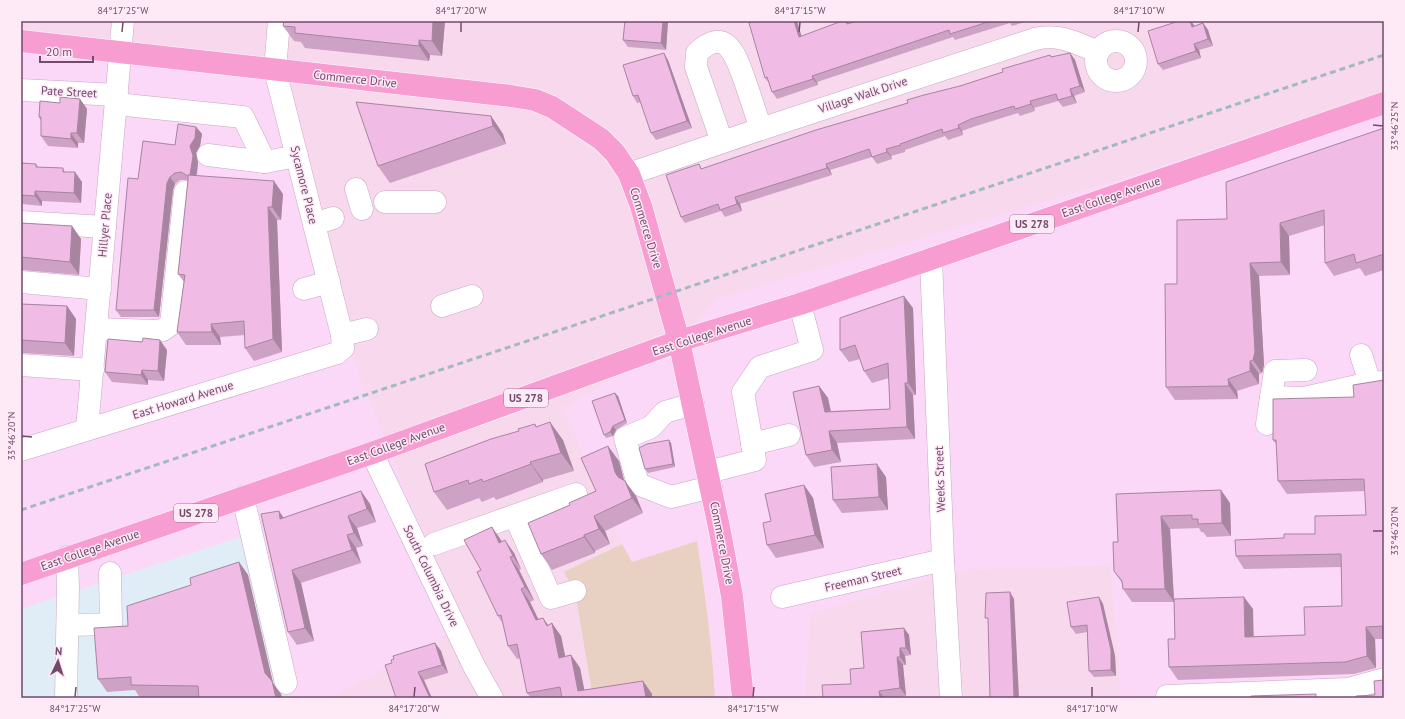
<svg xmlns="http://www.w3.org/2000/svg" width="1405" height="719" viewBox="0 0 1405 719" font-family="'PT Sans',sans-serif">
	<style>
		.residential { fill: #f8d8ec }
		.commercial { fill: #fbd7f8 }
		.education { fill: #e0edf7 }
		.green { fill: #e8d1c2 }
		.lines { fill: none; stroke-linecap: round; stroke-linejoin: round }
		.minor-casing { stroke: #c9a8c1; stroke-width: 23 }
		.major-casing { stroke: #fff; stroke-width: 23 }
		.minor { stroke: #fff; stroke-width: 22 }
		.major { stroke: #f89dd1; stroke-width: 22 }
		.rail { stroke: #a2b9c4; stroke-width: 3; stroke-dasharray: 6 4; stroke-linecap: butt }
		.wall { fill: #cea2c5 }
		.shaded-wall { fill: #a884a0 }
		.building { fill: #f0bce5; stroke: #a884a0 }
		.ticks { fill: none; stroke: #724a6c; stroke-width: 1.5 }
		.labels { text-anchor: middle; stroke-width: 3; stroke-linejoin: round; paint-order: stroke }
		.shield { fill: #fee9f6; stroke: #9c7a95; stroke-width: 1 }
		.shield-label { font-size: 11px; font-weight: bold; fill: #724a6c }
		.street-label { font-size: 12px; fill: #724a6c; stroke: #fee9f6 }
		.neatline { fill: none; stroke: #724a6c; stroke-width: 1.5 }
		.ticks-label { font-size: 10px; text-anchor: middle; fill: #724a6c }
	</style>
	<rect width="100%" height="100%" fill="#fbe3f1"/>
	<g class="residential">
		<polygon points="21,21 1384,21 1384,91 1160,167 679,341 563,408 622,544 706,600 712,656 715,698 652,698 652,694 620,698 21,698"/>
		<polygon points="1111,565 1121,698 804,698 810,613 967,569"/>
	</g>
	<g class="commercial">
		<polygon points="21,41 275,70 292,106 361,379 462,626 331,698 290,698 246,535 21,611"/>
		<polygon points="1384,91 1384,698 1121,698 1111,565 967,569 810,613 804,698 715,698 712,656 706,600 697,541 632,562 622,544 563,408 679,341 716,299 1160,167"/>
	</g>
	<polygon class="education" points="246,535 290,698 21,698 21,609"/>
	<path class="green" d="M697,541C705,593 712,645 715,698H652L651,694L593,698L575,591L564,572L622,544L632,562Z"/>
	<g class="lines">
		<g class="minor-casing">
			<g id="minor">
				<circle cx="1116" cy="61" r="20"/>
				<polyline points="21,90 117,95"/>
				<polyline points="116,104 243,117 265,162"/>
				<path d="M722,142L696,67L697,53C728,23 737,60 746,84C751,99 756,114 761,129"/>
				<polyline points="208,155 265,162 297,156"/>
				<path d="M629,174L761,129L1035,39C1059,33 1076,43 1098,52"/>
				<polyline points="356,189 362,209"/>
				<polyline points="385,202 435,202"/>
				<polyline points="21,222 105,227"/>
				<polyline points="314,224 333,218"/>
				<polyline points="931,259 943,560 951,698"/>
				<polyline points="21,282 100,289"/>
				<polyline points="304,289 329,282"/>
				<polyline points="442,306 472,296"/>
				<polyline points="96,329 156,331 163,330 171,324 185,192"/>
				<polyline points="342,335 367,329"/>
				<polyline points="1361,355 1370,383"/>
				<polyline points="21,365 93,370"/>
				<polyline points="1271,397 1304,398 1370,383 1384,382"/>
				<polyline points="693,404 665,412 651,427 625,438 638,484 671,497 711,487"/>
				<polyline points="1267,424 1275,371 1306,370"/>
				<polyline points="87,429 123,21"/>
				<polyline points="752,444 789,435"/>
				<polyline points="21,450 337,353 343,348 342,335 275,70 279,21"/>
				<polyline points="372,453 474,666 492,698"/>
				<polyline points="708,472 755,460 743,392 760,367 812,350 800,304"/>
				<polyline points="243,497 286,683"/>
				<polyline points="515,516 551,598 575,591"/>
				<polyline points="434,544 576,494"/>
				<polyline points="782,597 943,560"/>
				<polyline points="68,625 111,624 110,573"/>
				<polyline points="1167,696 1348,689 1384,679"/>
				<polyline points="66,698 68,587 67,557"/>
			</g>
		</g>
		<g class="major-casing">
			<g id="major">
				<polyline points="21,41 511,96 535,100 552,107 601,139 615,153 629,174 641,206 679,341 719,527 732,596 743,698"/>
				<polyline points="21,574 372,453 679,341 800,304 1384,103"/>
			</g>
		</g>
		<use href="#minor" class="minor"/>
		<use href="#major" class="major"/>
		<polyline class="rail" points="21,510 1384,55"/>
	</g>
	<g class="wall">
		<polygon points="284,21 445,21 442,56 430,55 429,61 305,48 301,42 294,41 283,26"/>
		<polygon points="625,21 668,21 666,50 628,47 623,40"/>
		<polygon points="847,21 849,24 857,21 1028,21 1012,26 1010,23 955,40 953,37 817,82 818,85 777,99 772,92 769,83 765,78 802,36"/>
		<polygon points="1203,23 1208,30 1213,46 1199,50 1201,58 1163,70 1158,64 1194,25 1194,26"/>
		<polygon points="1070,53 1075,60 1085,92 1074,96 1077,103 1063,107 1058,101 1034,108 1035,111 1020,116 1018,113 976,126 962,131 963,135 948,140 945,136 905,150 905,152 891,156 892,159 877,164 872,157 830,170 832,175 740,204 742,211 725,217 721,211 685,223 681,217 699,164 702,169 1003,72 1050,55 1052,57"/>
		<polygon points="668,60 692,128 656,140 651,133 641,102 637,103 633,96"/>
		<polygon points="80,99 87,109 84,143 78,143 78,148 48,146 41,136 41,121 39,117 60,103"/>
		<polygon points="491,116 503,134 506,144 390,183 378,166"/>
		<polygon points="196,127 202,134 200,146 196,153 198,163 197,175 283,194 281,220 277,220 282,352 254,361 245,348 245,335 220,337 221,345 186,345 177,332 184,282 178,274 188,181 187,180 180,180 175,184 173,190 159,317 121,317 116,310 138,179"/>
		<polygon points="1384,128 1384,270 1365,276 1360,268 1334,276 1325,263 1325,225 1289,236 1290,275 1259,276 1264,365 1262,373 1259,374 1259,384 1237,391 1238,399 1175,400 1166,387 1227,219"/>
		<polygon points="21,163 36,164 38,167 63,168 65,172 82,182 81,203 42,201 42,206 22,204 21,203"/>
		<polygon points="21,223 72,226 81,239 79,275 22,270 21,270"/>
		<polygon points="21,304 67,306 76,319 74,356 21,353"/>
		<polygon points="913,308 916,395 913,395 915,439 837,443 841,462 814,467 806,455 819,386 828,398 831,411 890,409 889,378 872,383 864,371 860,359 849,362 840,350"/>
		<polygon points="167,350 164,381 148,380 148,385 112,382 105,372"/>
		<polygon points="1384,380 1384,639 1375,639 1376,668 1354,674 1178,680 1169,667 1175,639 1174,602 1132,602 1123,589 1122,583 1114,571 1118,542 1116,494 1230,503 1231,536 1207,537 1203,532 1201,532 1199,528 1170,529 1174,599 1253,609 1253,637 1305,635 1342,606 1341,567 1244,569 1236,556 1284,538 1315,534 1366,515 1365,491 1287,494 1278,481 1277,445 1273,440"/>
		<polygon points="618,396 627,423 616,430 613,436 606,438 604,435"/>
		<polygon points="537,427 563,440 574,471 543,480 543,482 496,500 494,497 482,502 479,498 447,510 434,492"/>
		<polygon points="669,440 671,443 675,467 648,473 645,469"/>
		<polygon points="619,461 624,480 636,496 643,513 605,531 610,544 595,551 595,553 552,570 541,554 570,505 596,491"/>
		<polygon points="886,477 888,510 842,513 833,500"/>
		<polygon points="804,485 813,498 824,548 776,558 767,545 771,521"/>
		<polygon points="361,491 370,504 376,522 357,528 363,546 356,548 361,563 301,583 314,641 297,645 288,632 279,511 283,518"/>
		<polygon points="501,540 502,542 514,553 521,569 519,570 534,600 530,602 538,619 543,618 548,625 561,636 565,656 571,655 580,668 584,690 643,681 652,694 652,698 531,698 527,693 520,658 517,659 508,646 503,624 498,616 481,570"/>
		<polygon points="239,562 248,575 273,683 281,694 282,698 140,698 135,690 107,692 98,679 128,626 191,585"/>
		<polygon points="1099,597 1103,604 1115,656 1116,676 1094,677 1089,671 1087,632 1076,634 1071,627"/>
		<polygon points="904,628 909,635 911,655 905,656 906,665 903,665 906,696 889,698 823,698 851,684"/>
		<polygon points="435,643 441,651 448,673 424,680 392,663"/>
	</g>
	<g class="shaded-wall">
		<polygon points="433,21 445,21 442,56 432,41"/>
		<polygon points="663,21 668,21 666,50 661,43"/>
		<polygon points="794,21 797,21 804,44 799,37"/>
		<polygon points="1190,21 1191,21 1194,25 1196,34 1192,27"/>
		<polygon points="1203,23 1208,30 1213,46 1208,39"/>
		<polygon points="419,40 430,55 429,61 419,46"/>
		<polygon points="1194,44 1199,50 1201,58 1196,51"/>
		<polygon points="664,53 668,60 692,128 687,121"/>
		<polygon points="1070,53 1075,60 1085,92 1080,86"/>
		<polygon points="812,76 817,82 818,85 813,79"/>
		<polygon points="1070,89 1074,96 1077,103 1072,96"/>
		<polygon points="80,99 87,109 84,143 77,133"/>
		<polygon points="1030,101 1034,108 1035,111 1031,104"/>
		<polygon points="491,116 503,134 506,144 493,126"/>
		<polygon points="958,125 962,131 963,135 959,128"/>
		<polygon points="196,127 202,134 200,146 196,153 198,163 195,185 190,178 190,146"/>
		<polygon points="71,133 78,143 78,148 71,139"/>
		<polygon points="886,149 891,156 892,159 887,152"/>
		<polygon points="826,164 830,170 832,175 827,168"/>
		<polygon points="75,172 82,182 81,203 74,193"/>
		<polygon points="170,177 175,184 173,190 159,317 154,310 167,183"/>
		<polygon points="274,181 283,194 281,220 272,207"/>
		<polygon points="35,191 42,201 42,206 35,196"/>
		<polygon points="735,197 740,204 742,211 737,204"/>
		<polygon points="268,207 277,220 282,352 273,339"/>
		<polygon points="1280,223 1289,236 1290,275 1281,262"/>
		<polygon points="72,226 81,239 79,275 70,262"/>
		<polygon points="1250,263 1259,276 1264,365 1262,373 1253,360"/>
		<polygon points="904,296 913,308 916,395 908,383"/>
		<polygon points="67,306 76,319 74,356 65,343"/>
		<polygon points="211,324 220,337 221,345 212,332"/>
		<polygon points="160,340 167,350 164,381 158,371"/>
		<polygon points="1250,361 1259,374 1259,384 1250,371"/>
		<polygon points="142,370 148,380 148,385 141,375"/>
		<polygon points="1228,379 1237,391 1238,399 1229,386"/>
		<polygon points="905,383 913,395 915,439 907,427"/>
		<polygon points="819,386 828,398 833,424 825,412"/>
		<polygon points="615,393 618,396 627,423 625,420"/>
		<polygon points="550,422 563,440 574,471 561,453"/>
		<polygon points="613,426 616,430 613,436 610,432"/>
		<polygon points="829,431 837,443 841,462 832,450"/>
		<polygon points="669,440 671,443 675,467 673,464"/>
		<polygon points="608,446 619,461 626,488 615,472"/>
		<polygon points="530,462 543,480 543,482 531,464"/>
		<polygon points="877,464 886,477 888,510 879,497"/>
		<polygon points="625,481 636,496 643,513 632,498"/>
		<polygon points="804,485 813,498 824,548 815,535"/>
		<polygon points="1221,490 1230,503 1231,536 1222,523"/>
		<polygon points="361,491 370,504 376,522 367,509"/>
		<polygon points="279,511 288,524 280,519"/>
		<polygon points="348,516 357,528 363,546 354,533"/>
		<polygon points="594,516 605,531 610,544 599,529"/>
		<polygon points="1161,516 1170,529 1174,602 1165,589"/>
		<polygon points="492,527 501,540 508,555 499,543"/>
		<polygon points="347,535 356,548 361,563 352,550"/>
		<polygon points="584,535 595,551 595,553 584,537"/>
		<polygon points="505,540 514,553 521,569 513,556"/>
		<polygon points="510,557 519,570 534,600 525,587"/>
		<polygon points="239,562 248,575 273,683 281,694 282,698 276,698 265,673"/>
		<polygon points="292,570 301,583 314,641 305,628"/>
		<polygon points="521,589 530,602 545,633 536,620"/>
		<polygon points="1010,592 1014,599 1019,698 1014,698"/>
		<polygon points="1099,597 1103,604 1115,656 1116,676 1111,670"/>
		<polygon points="1244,597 1253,609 1254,650 1245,637"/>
		<polygon points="543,618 552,631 552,623 561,636 568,670 559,658 547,626"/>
		<polygon points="1366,627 1375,639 1376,668 1367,656"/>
		<polygon points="904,628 909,635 911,655 906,648"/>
		<polygon points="435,643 441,651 448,673 442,665"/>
		<polygon points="900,648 905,656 906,665 900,657"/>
		<polygon points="571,655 580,668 586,698 578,691"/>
		<polygon points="897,657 903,665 906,696 900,688"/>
		<polygon points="418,672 424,680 432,698 430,698"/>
		<polygon points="643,681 652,694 652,698 646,698"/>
		<polygon points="879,691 884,698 880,698"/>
	</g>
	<g class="building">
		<polygon points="284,21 433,21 432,41 419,40 419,46 295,33 295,27 283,26"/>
		<polygon points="625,21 663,21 661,43 623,40"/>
		<polygon points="754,21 794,21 799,37 842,21 846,21 847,24 857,21 991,21 950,34 949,30 812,76 813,79 772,92 767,77 765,78 749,23"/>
		<polygon points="1179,21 1190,21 1192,27 1203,23 1208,39 1194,44 1196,51 1158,64 1148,31"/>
		<polygon points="664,53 687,121 651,133 638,95 633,96 623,65"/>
		<polygon points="1070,53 1080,86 1070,89 1072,96 1058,100 1056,94 1030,101 1031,104 1015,109 1014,106 971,119 958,125 959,128 943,133 942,129 900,144 901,145 886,149 887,152 872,157 869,149 826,164 827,168 735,197 737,204 720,210 718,204 681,217 666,175 699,164 701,169 816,130 908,103 907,100 924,95 960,86 1003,72 1002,69 1050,55 1051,57"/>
		<polygon points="60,97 80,99 77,133 71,133 71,139 41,136 41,117 39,117 40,101 60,103"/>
		<polygon points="356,102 491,116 493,126 378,166"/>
		<polygon points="178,124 196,127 195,138 190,146 193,156 190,175 188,175 188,176 181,172 175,173 170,177 167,183 154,310 116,310 128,178 138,179 143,141 175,145"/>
		<polygon points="1384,128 1384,254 1356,263 1354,254 1325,263 1324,210 1280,223 1281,262 1250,263 1255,352 1253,360 1250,361 1250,371 1228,379 1229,386 1166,387 1165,284 1177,284 1177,220 1227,219 1226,182"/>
		<polygon points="21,163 36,164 36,167 63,168 63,172 75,172 74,193 35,191 35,196 21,195"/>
		<polygon points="188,175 274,181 272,207 268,207 273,339 245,348 244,321 211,324 212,332 177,332 185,275 178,274 188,180"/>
		<polygon points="21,223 72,226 70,262 21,257"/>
		<polygon points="904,296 908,383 905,383 907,427 829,431 832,450 806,455 793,392 819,386 825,412 890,409 888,363 864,371 855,345 840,350 840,318"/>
		<polygon points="21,304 67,306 65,343 21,340"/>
		<polygon points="143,338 160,340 158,371 142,370 141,375 105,372 108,339 142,342"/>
		<polygon points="1384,380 1384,626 1366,627 1367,656 1345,662 1169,667 1168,639 1175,639 1174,599 1244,597 1245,637 1305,635 1304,607 1342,606 1341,554 1236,556 1235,540 1284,538 1284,534 1315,534 1315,516 1366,515 1364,479 1278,481 1276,440 1273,440 1273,399 1354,397 1353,385"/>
		<polygon points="615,393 625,420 613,426 610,432 604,435 592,401"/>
		<polygon points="550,422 561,453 530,462 531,464 483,482 482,479 469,484 468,480 434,492 425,464 491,439 519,431 518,429 535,424 536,427"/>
		<polygon points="669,440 673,464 645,469 639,448 647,444"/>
		<polygon points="608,446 615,472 618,477 625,481 632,498 594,516 599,529 584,535 584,537 541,554 528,523 570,505 569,503 596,491 581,458"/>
		<polygon points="877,464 879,497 833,500 831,467"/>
		<polygon points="804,485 815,535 767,545 763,523 771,521 765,494"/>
		<polygon points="1221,490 1222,523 1198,524 1198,519 1192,519 1192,515 1161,516 1165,589 1123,589 1122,581 1114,571 1113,542 1118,542 1116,494"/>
		<polygon points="361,491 367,509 348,516 354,533 347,535 352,550 292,570 305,628 288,632 261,514 279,511 280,519"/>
		<polygon points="492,527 499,543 505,540 513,556 510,557 525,587 521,589 536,620 543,618 547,626 552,623 559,658 571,655 578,691 643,681 646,698 562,698 560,687 527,693 517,644 508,646 501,615 498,616 477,572 481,570 464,540"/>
		<polygon points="239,562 265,673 272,681 276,698 199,698 198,686 131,685 131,677 98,679 94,628 128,626 127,606 191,585 190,578"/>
		<polygon points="1010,592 1014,698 990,698 988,618 985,618 986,593"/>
		<polygon points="1099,597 1111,650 1111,670 1089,671 1087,625 1071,627 1067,602"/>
		<polygon points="904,628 906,648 900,648 900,657 897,657 900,688 879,691 880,698 823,698 822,685 851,684 850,669 864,668 861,632"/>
		<polygon points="435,643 442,665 418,672 430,698 396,698 385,665 392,663 391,660 394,659 393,656"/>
		<polygon points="1384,680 1384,698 1356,698 1356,696 1375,695 1374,681"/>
		<polygon points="1316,694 1316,698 1251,698 1251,696"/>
	</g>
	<path class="ticks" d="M122,32L123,22M461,32V22M799,32L800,22M1138,32L1139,22M1373,125L1383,126M22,436L32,437M1373,531H1383M75,697L76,687M414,697L415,687M753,697L754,687M1092,697V687"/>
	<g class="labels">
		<g class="shield">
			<rect x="1010" y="215" width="44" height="18" rx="3"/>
			<rect x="504" y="389" width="44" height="18" rx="3"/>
			<rect x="174" y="504" width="44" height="18" rx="3"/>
		</g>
		<g class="shield-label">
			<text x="1032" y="228">US 278</text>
			<text x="526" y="402">US 278</text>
			<text x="196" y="517">US 278</text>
		</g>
		<g class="street-label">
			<text transform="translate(355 79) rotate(6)" y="4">Commerce Drive</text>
			<text transform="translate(69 92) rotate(3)" y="4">Pate Street</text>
			<text transform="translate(863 95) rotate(-18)" y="4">Village Walk Drive</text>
			<text transform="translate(304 185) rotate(76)" y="4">Sycamore Place</text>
			<text transform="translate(1111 197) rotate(-19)" y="4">East College Avenue</text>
			<text transform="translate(105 225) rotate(-85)" y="4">Hillyer Place</text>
			<text transform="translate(646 228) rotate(73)" y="4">Commerce Drive</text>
			<text transform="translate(702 336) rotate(-18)" y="4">East College Avenue</text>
			<text transform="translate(183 400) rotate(-17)" y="4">East Howard Avenue</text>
			<text transform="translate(396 444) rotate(-20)" y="4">East College Avenue</text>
			<text transform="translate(940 479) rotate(-92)" y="4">Weeks Street</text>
			<text transform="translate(722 543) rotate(79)" y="4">Commerce Drive</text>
			<text transform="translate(90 550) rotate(-19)" y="4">East College Avenue</text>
			<text transform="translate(431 576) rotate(64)" y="4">South Columbia Drive</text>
			<text transform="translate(863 579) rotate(-13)" y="4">Freeman Street</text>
		</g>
	</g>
	<rect width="1405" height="719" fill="none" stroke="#fee9f6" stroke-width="44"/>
	<g transform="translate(58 661) rotate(4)" stroke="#fee9f6" stroke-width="3" paint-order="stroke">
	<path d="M0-3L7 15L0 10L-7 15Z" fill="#724a6c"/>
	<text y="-6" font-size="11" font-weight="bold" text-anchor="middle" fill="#724a6c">N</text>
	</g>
	<path d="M40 56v6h53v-6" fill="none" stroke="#724a6c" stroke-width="2"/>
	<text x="46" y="56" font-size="12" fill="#724a6c" stroke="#fee9f6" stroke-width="3" paint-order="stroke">20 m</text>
	<rect x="22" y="22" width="1361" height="675" class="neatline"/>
	<g class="ticks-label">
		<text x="123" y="14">84°17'25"W</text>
		<text x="461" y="14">84°17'20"W</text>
		<text x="800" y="14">84°17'15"W</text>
		<text x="1139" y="14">84°17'10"W</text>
		<text transform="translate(1394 126) rotate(-90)" y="4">33°46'25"N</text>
		<text transform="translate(11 436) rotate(-90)" y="4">33°46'20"N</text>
		<text transform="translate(1394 531) rotate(-90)" y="4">33°46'20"N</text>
		<text x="75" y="712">84°17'25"W</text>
		<text x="414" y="712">84°17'20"W</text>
		<text x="753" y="712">84°17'15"W</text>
		<text x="1092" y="712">84°17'10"W</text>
	</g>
</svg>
